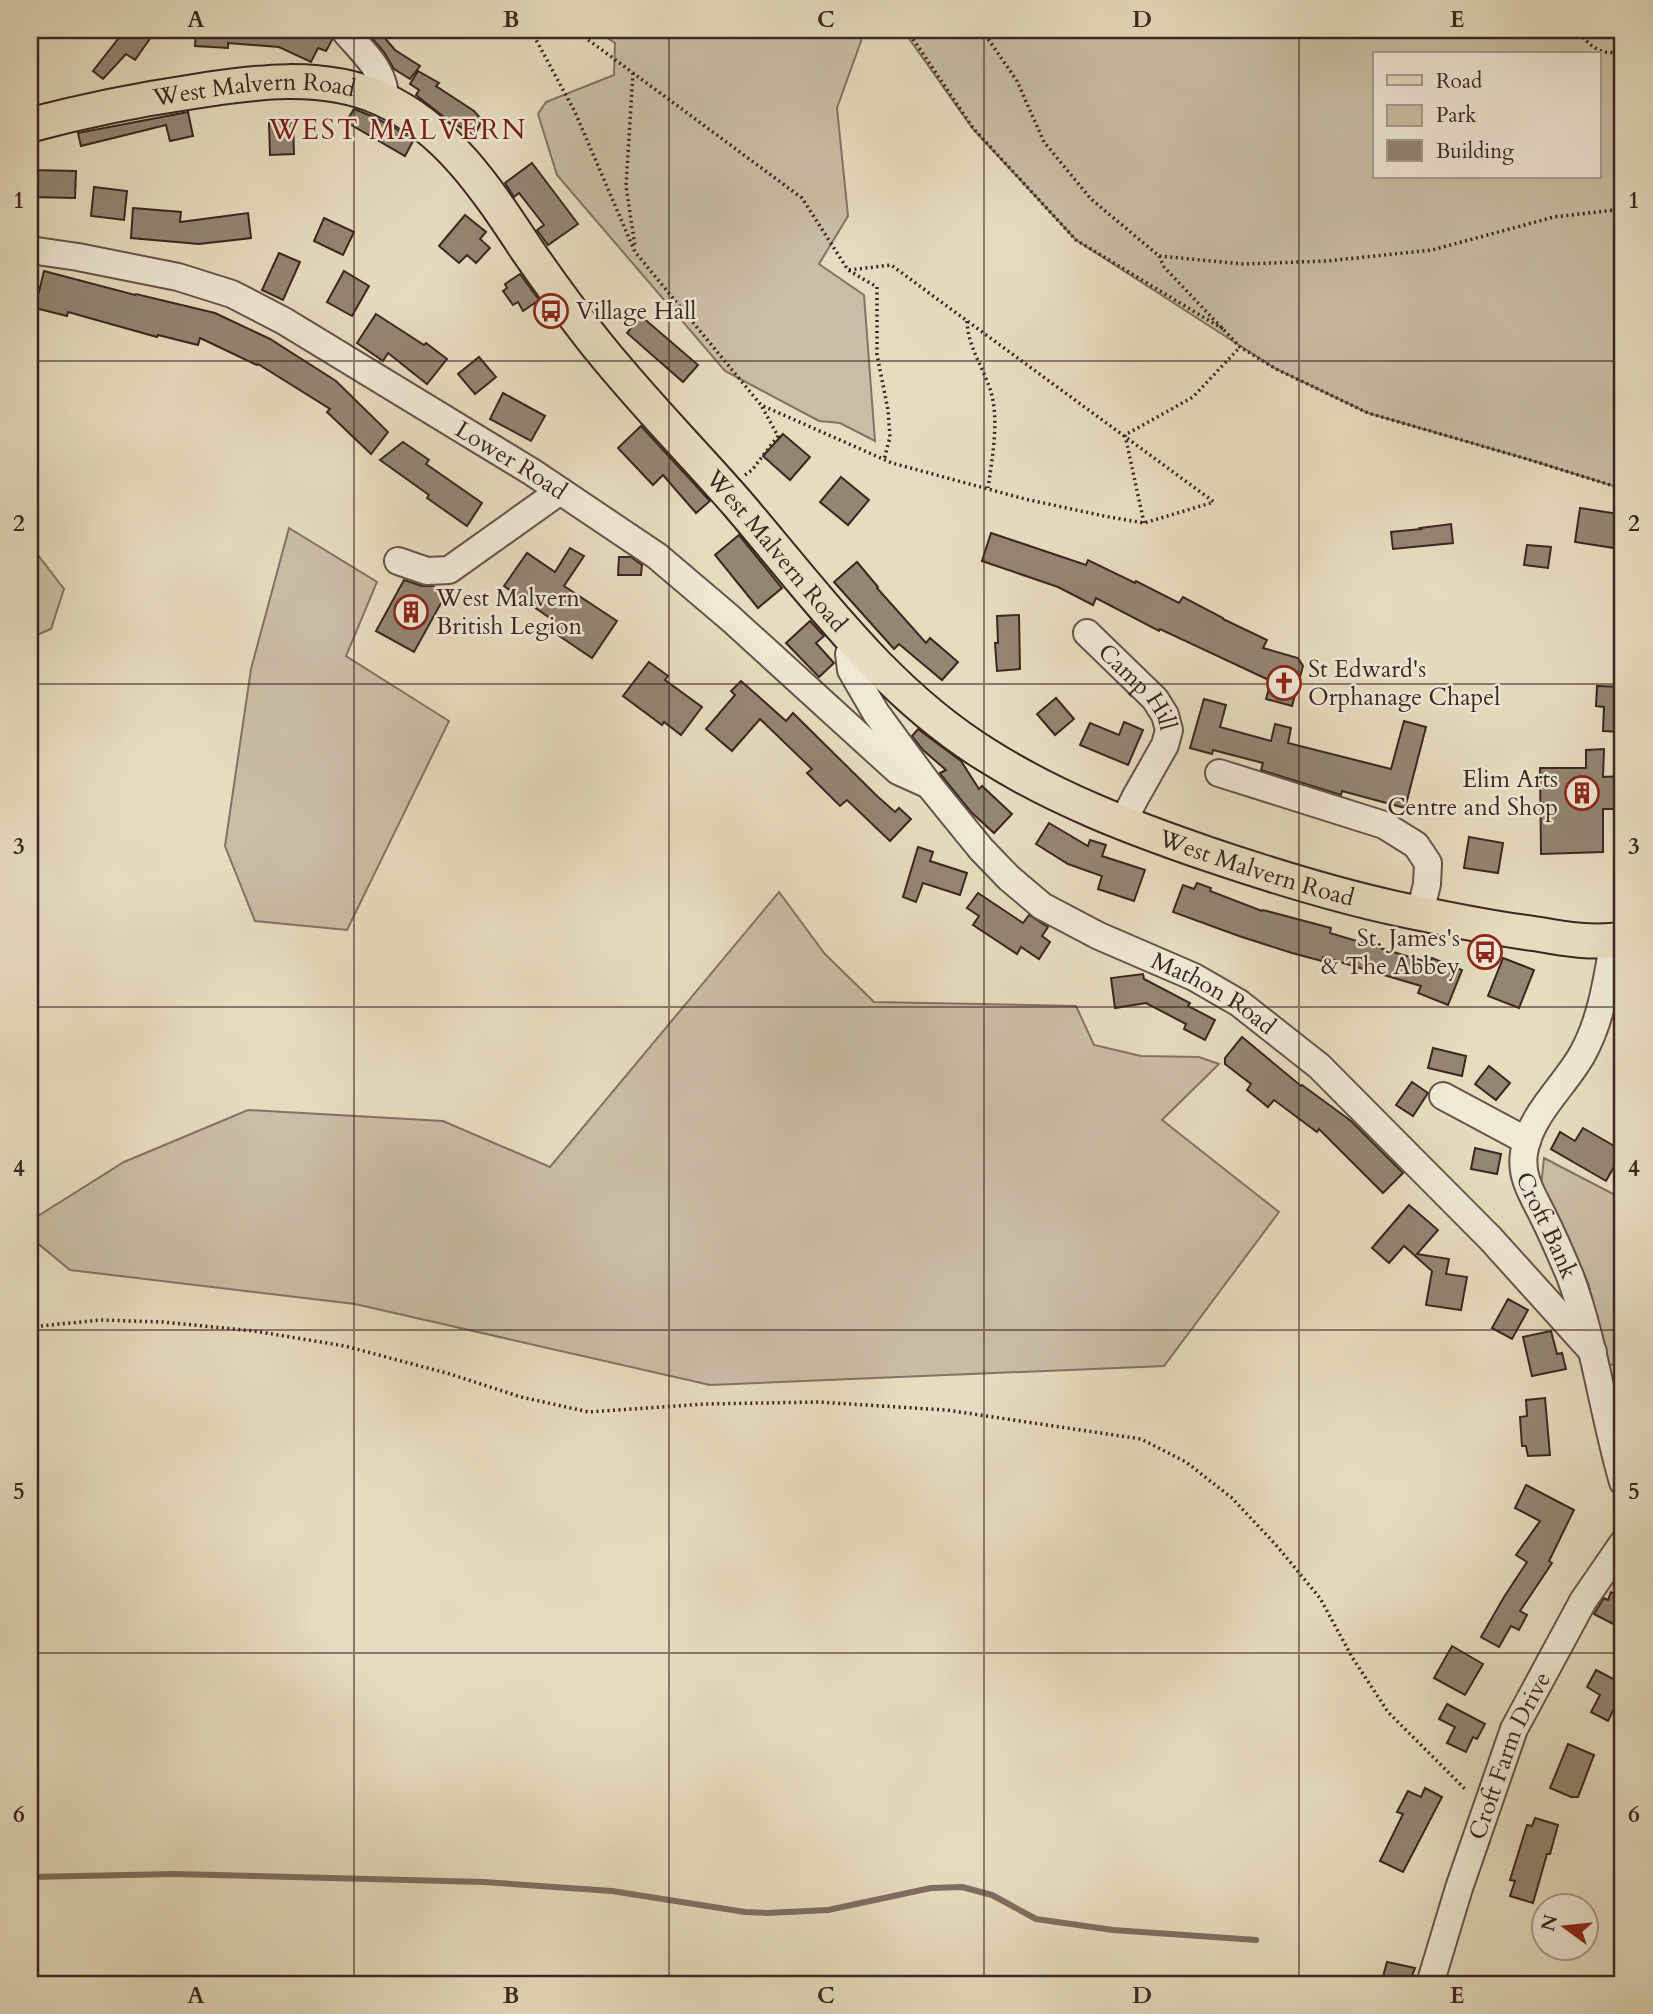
<svg xmlns="http://www.w3.org/2000/svg" width="1653" height="2014" viewBox="0 0 1653 2014" font-family="Cardo,serif">
	<style>
		.green { fill: #c9bea5; stroke: #827362; stroke-width: 2; fill-rule: evenodd }
		.lines { fill: none; stroke-linecap: round; stroke-linejoin: round }
		.stream { stroke: #7e6f5f; stroke-width: 6 }
		.building { fill: #938673; stroke: #3a281f; stroke-width: 2 }
		.minor-casing { stroke: #655547; stroke-width: 30 }
		.major-casing { stroke: #3a281f; stroke-width: 37 }
		.path { stroke: #3a281f; stroke-width: 3.5; stroke-dasharray: 2 3.5; stroke-linecap: butt }
		.minor { stroke: #efe9d6; stroke-width: 26 }
		.major { stroke: #e6ddc0; stroke-width: 33 }
		.grid { fill: none; stroke: #3a281f; stroke-width: 2; stroke-opacity: 0.55 }
		.labels { text-anchor: middle; stroke-width: 5; stroke-linejoin: round; paint-order: stroke }
		.street-label { font-size: 24px; fill: #3a281f; stroke: #efe9d6 }
		.poi-label { font-size: 24px; fill: #3a281f; stroke: #efe9d6; text-anchor: start }
		.quarter-label { font-size: 28px; letter-spacing: 2px; fill: #7a1f14; stroke: #efe9d6 }
		.neatline { fill: none; stroke: #3a281f; stroke-width: 2.5 }
		.grid-label { font-size: 23px; text-anchor: middle; font-weight: bold; fill: #3a281f }
	</style>
	<rect width="100%" height="100%" fill="#e6ddc0"/>
	<filter id="stains"><feTurbulence type="fractalNoise" baseFrequency=".00286" numOctaves="4"/><feColorMatrix values="0 0 0 0 .2 0 0 0 0 .09 0 0 0 0 .02 0 0 0 .5 -.17"/></filter>
	<radialGradient id="worn" r=".72"><stop offset=".6" stop-color="#630" stop-opacity="0"/><stop offset="1" stop-color="#630" stop-opacity=".3"/></radialGradient>
	<g class="green">
		<polygon points="595,30 865,30 837,108 848,216 819,264 864,295 875,441 840,423 819,421 725,371 557,175 538,114 546,102 614,75 615,43"/>
		<path d="M903,30H1623V489L1527,459L1368,413L1276,369L1076,240L973,129ZM1599,54V177H1375V54Z"/>
		<polygon points="289,528 377,582 346,656 449,721 347,930 255,921 225,846 251,669"/>
		<polygon points="30,548 34,550 64,589 51,629 30,638"/>
		<polygon points="779,892 825,954 874,1002 1076,1006 1094,1045 1141,1056 1199,1057 1219,1064 1162,1120 1279,1212 1164,1366 710,1385 355,1304 70,1270 30,1237 30,1221 124,1162 248,1110 443,1121 550,1167"/>
		<polygon points="1544,1158 1623,1199 1623,1367 1603,1363 1589,1285 1561,1223 1541,1186"/>
	</g>
	<g class="lines">
		<polyline class="stream" points="30,1877 175,1874 484,1882 612,1891 745,1912 767,1913 828,1910 931,1888 962,1887 992,1895 1036,1919 1113,1930 1256,1940"/>
	</g>
	<g class="building">
		<polygon points="125,30 156,30 135,60 126,54 103,79 93,71"/>
		<polygon points="196,30 329,30 332,40 326,51 318,48 311,62 279,47 228,43 228,48 195,46"/>
		<polygon points="365,30 378,30 395,50 420,66 410,79 394,69 384,52"/>
		<polygon points="418,71 439,83 436,86 474,111 482,120 475,135 449,121 416,95 419,90 410,84"/>
		<polygon points="354,109 374,117 395,128 413,141 405,156 346,122"/>
		<polygon points="188,112 193,136 170,141 166,125 81,146 78,133"/>
		<polygon points="293,121 294,154 270,155 269,122"/>
		<polygon points="532,163 578,224 548,245 537,230 544,225 519,193 514,197 505,183"/>
		<polygon points="30,170 76,171 75,198 30,197"/>
		<polygon points="94,187 127,191 124,220 91,216"/>
		<polygon points="133,208 181,212 180,222 248,213 251,238 199,244 131,238"/>
		<polygon points="465,215 486,232 480,239 490,248 476,263 467,255 459,263 439,246"/>
		<polygon points="324,218 354,232 343,255 314,241"/>
		<polygon points="279,253 300,262 283,300 262,290"/>
		<polygon points="44,271 135,295 136,294 215,313 270,339 336,381 388,432 371,454 327,412 330,409 258,364 257,365 200,338 198,345 158,335 157,337 68,312 67,316 35,308"/>
		<polygon points="344,271 369,286 352,316 327,302"/>
		<polygon points="520,274 539,300 523,311 518,302 513,305 503,291 507,288 505,284"/>
		<polygon points="376,314 424,345 426,343 447,359 427,384 388,353 383,361 357,343"/>
		<polygon points="641,316 698,365 683,382 627,333"/>
		<polygon points="479,357 496,377 475,394 458,374"/>
		<polygon points="503,393 545,416 531,441 490,419"/>
		<polygon points="641,426 710,501 696,513 663,475 653,485 618,448"/>
		<polygon points="783,434 810,457 790,480 763,456"/>
		<polygon points="403,442 429,460 426,464 482,503 467,526 427,498 429,495 380,460"/>
		<polygon points="841,477 869,500 848,525 820,502"/>
		<polygon points="1580,508 1619,514 1614,548 1575,542"/>
		<polygon points="1451,524 1453,543 1393,549 1391,532 1421,529 1420,528"/>
		<polygon points="991,533 1086,565 1088,560 1135,583 1136,581 1179,603 1183,597 1223,618 1223,619 1267,640 1263,648 1298,658 1303,666 1292,706 1266,699 1271,681 1160,629 1159,631 1096,598 1093,605 1058,587 982,561"/>
		<polygon points="739,535 782,588 758,608 715,555"/>
		<polygon points="1527,545 1551,547 1548,568 1524,565"/>
		<polygon points="570,548 584,556 564,586 617,621 592,658 549,629 554,621 504,586 527,553 555,572"/>
		<polygon points="619,557 631,557 642,565 641,575 618,575"/>
		<polygon points="857,562 878,587 877,588 926,643 930,638 958,662 942,680 899,644 894,649 834,582"/>
		<polygon points="404,580 422,586 433,586 446,594 414,652 376,631"/>
		<polygon points="1019,615 1020,669 997,671 995,643 998,643 997,616"/>
		<polygon points="810,621 824,636 816,643 834,663 819,677 786,643"/>
		<polygon points="649,662 668,676 665,680 702,707 681,735 664,722 662,725 623,696"/>
		<polygon points="741,681 786,721 793,713 877,796 895,812 899,808 911,819 890,841 847,800 840,806 807,773 812,769 760,719 732,751 706,729 735,695 731,691"/>
		<polygon points="1597,686 1623,687 1623,732 1603,731 1604,707 1596,706"/>
		<polygon points="1056,698 1074,719 1055,735 1037,714"/>
		<polygon points="1204,699 1226,705 1220,727 1271,741 1275,724 1291,728 1288,743 1391,769 1404,721 1426,727 1405,808 1342,791 1341,795 1261,770 1263,763 1213,750 1212,754 1190,748"/>
		<polygon points="1124,722 1143,730 1128,765 1080,745 1090,723 1119,735"/>
		<polygon points="918,729 961,761 979,789 982,786 1012,814 994,833 971,812 941,775 940,773 946,770 923,750 912,736"/>
		<polygon points="1604,749 1603,777 1623,776 1623,809 1603,809 1603,852 1541,854 1540,768 1586,768 1586,750"/>
		<polygon points="1049,823 1088,846 1090,840 1106,845 1102,856 1145,870 1134,901 1098,889 1102,876 1068,864 1036,844"/>
		<polygon points="1469,837 1503,843 1498,873 1464,868"/>
		<polygon points="918,847 933,852 930,861 967,873 960,895 923,883 916,902 903,897"/>
		<polygon points="1197,883 1211,888 1210,891 1262,911 1263,910 1331,928 1330,933 1430,963 1432,958 1462,970 1448,1005 1418,993 1421,986 1323,957 1322,961 1292,953 1239,936 1173,912 1183,885 1194,889"/>
		<polygon points="978,893 1023,923 1029,915 1048,927 1042,936 1050,942 1039,959 1021,947 1017,954 973,925 979,916 967,908"/>
		<polygon points="1503,958 1534,970 1519,1008 1488,996"/>
		<polygon points="1143,974 1144,979 1190,1003 1188,1006 1215,1020 1205,1040 1184,1029 1186,1024 1146,1003 1115,1008 1111,978"/>
		<polygon points="1242,1037 1301,1086 1302,1085 1351,1121 1403,1173 1383,1193 1319,1129 1317,1132 1274,1100 1268,1107 1247,1090 1251,1084 1225,1064 1225,1058"/>
		<polygon points="1433,1048 1466,1056 1462,1076 1428,1068"/>
		<polygon points="1489,1066 1510,1083 1496,1100 1475,1084"/>
		<polygon points="1412,1082 1428,1093 1413,1116 1396,1105"/>
		<polygon points="1583,1128 1623,1151 1606,1181 1551,1149 1560,1132 1575,1141"/>
		<polygon points="1475,1148 1501,1154 1497,1174 1471,1169"/>
		<polygon points="1409,1205 1438,1230 1417,1254 1449,1259 1446,1274 1467,1277 1461,1310 1426,1305 1432,1271 1404,1246 1389,1263 1372,1248"/>
		<polygon points="1508,1299 1528,1310 1512,1339 1492,1328"/>
		<polygon points="1551,1331 1557,1354 1562,1353 1566,1369 1532,1376 1523,1337"/>
		<polygon points="1545,1398 1550,1455 1528,1456 1526,1446 1522,1446 1520,1417 1527,1416 1526,1400"/>
		<polygon points="1526,1485 1574,1510 1549,1561 1552,1563 1520,1611 1527,1615 1519,1630 1511,1626 1499,1647 1481,1637 1504,1597 1527,1562 1516,1555 1540,1521 1515,1508"/>
		<polygon points="1611,1592 1623,1599 1623,1629 1594,1614 1604,1598 1608,1600"/>
		<polygon points="1452,1646 1483,1664 1465,1695 1434,1678"/>
		<polygon points="1596,1670 1623,1684 1623,1691 1608,1721 1591,1712 1600,1695 1587,1687"/>
		<polygon points="1447,1704 1485,1724 1477,1739 1473,1737 1466,1752 1447,1743 1455,1727 1439,1719"/>
		<polygon points="1568,1744 1594,1755 1578,1797 1571,1797 1550,1788"/>
		<polygon points="1425,1788 1442,1797 1403,1872 1380,1861 1403,1814 1397,1812 1408,1791 1421,1797"/>
		<polygon points="1535,1818 1558,1825 1550,1854 1547,1854 1533,1903 1510,1896 1515,1881 1510,1880 1527,1825 1532,1826"/>
		<polygon points="1387,1962 1415,1968 1409,1984 1381,1984"/>
	</g>
	<g class="lines">
		<g class="minor-casing">
			<g id="minor">
				<path d="M344,30C362,52 386,70 385,100"/>
				<path id="s1" d="M30,250L78,257L178,277L232,294L284,321L532,472L657,556L730,618L898,771L929,785"/>
				<polyline points="398,561 427,571 449,570 560,491"/>
				<path id="s2" d="M1087,633L1155,699L1165,715L1169,730L1165,745L1135,798L1122,824"/>
				<path id="s3" d="M854,642L849,654L851,670L876,713L929,785L981,849L1009,878L1042,906L1099,936L1194,977L1239,1003L1319,1066L1490,1238L1593,1352"/>
				<polyline points="1219,773 1384,825 1416,845 1428,863 1427,884 1420,913"/>
				<path id="s4" d="M1614,940C1607,979 1602,1018 1583,1053C1565,1086 1530,1114 1524,1153C1520,1178 1534,1197 1544,1218C1553,1236 1562,1257 1570,1276C1595,1343 1603,1414 1623,1482"/>
				<polyline points="1443,1096 1527,1141"/>
				<path id="s5" d="M1430,1984L1459,1888L1514,1729L1583,1601L1623,1543"/>
			</g>
		</g>
		<g class="major-casing">
			<g id="major">
				<path id="s6" d="M30,125C83,111 136,100 191,92C253,82 323,72 382,99C448,129 488,191 527,250C547,279 568,308 590,336C635,394 688,447 737,503C814,593 885,693 988,756C1056,799 1132,828 1208,854C1270,875 1331,894 1394,908C1441,918 1489,928 1537,934C1565,939 1594,944 1623,939"/>
			</g>
		</g>
		<g class="path">
			<polyline points="534,30 534,36 575,112 635,252 761,405 892,463 1025,499 1104,516 1144,523 1214,502"/>
			<polyline points="575,30 802,198 848,270 877,287 877,355 888,410 890,437 884,460"/>
			<polyline points="907,30 973,128 1076,240 1223,329"/>
			<polyline points="982,30 1017,81 1044,142 1091,199 1159,256 1243,264 1327,261 1432,250 1554,217 1623,209"/>
			<path d="M1574,30C1594,46 1595,55 1623,52"/>
			<polyline points="633,73 626,186 635,246"/>
			<polyline points="1159,256 1164,267 1240,347 1276,369 1368,413 1527,459 1623,489"/>
			<polyline points="849,270 891,265 1214,502"/>
			<path d="M967,321C968,347 982,365 990,389C1000,418 992,459 988,488"/>
			<polyline points="745,475 752,470 778,436 762,407"/>
			<polyline points="1144,523 1125,435 1193,397 1240,347"/>
			<polyline points="30,1327 101,1320 163,1322 254,1331 345,1346 450,1374 521,1397 589,1412 706,1404 818,1402 946,1410 1141,1439 1186,1462 1232,1498 1276,1545 1320,1598 1352,1657 1388,1712 1467,1791"/>
		</g>
		<use href="#minor" class="minor"/>
		<use href="#major" class="major"/>
	</g>
	<path class="grid" d="M354,30V1984M669,30V1984M984,30V1984M1299,30V1984M30,361H1623M30,684H1623M30,1007H1623M30,1330H1623M30,1653H1623"/>
	<defs>
		<g id="bus-ring" transform="scale(1.75)"><circle r="9.5" fill="#efe9d6" stroke="#8f2418" stroke-width="1.5"/><path d="M-5-6H5V4H4V6H2V4H-2V6H-4V4H-5ZM-3.5-4V0h7V-4ZM-3.5 1.2v1.5H-2V1.2ZM2 1.2v1.5H3.5V1.2Z" fill="#8f2418"/></g>
		<g id="building-ring" transform="scale(1.75)"><circle r="9.5" fill="#efe9d6" stroke="#8f2418" stroke-width="1.5"/><path d="M-4-6H4V6H1V3H-1V6H-4ZM-2.5-4.3h1.7v1.8h-1.7ZM.8-4.3h1.7v1.8H.8ZM-2.5-1h1.7V.8h-1.7ZM.8-1h1.7V.8H.8Z" fill="#8f2418"/></g>
		<g id="church-ring" transform="scale(1.75)"><circle r="9.5" fill="#efe9d6" stroke="#8f2418" stroke-width="1.5"/><path d="M-1.2-6h2.4v3.5h3.3v2.4h-3.3V6h-2.4V-.1h-3.3v-2.4h3.3Z" fill="#8f2418"/></g>
	</defs>
	<g fill-rule="evenodd">
		<use href="#bus-ring" x="551" y="311"/>
		<use href="#building-ring" x="411" y="612"/>
		<use href="#church-ring" x="1284" y="683"/>
		<use href="#building-ring" x="1582" y="793"/>
		<use href="#bus-ring" x="1485" y="952"/>
	</g>
	<g class="labels">
		<g class="street-label">
			<text dy="8" stroke="none"><textPath href="#s6" startOffset="228">West Malvern Road</textPath></text>
			<text dy="8" stroke="none"><textPath href="#s1" startOffset="532">Lower Road</textPath></text>
			<text dy="8" stroke="none"><textPath href="#s6" startOffset="962">West Malvern Road</textPath></text>
			<text dy="8" stroke="none"><textPath href="#s2" startOffset="75">Camp Hill</textPath></text>
			<text dy="8" stroke="none"><textPath href="#s6" startOffset="1550">West Malvern Road</textPath></text>
			<text dy="8" stroke="none"><textPath href="#s3" startOffset="527">Mathon Road</textPath></text>
			<text dy="8" stroke="none"><textPath href="#s4" startOffset="312">Croft Bank</textPath></text>
			<text dy="8" stroke="none"><textPath href="#s5" startOffset="242">Croft Farm Drive</textPath></text>
		</g>
		<g class="poi-label">
			<text x="576" y="319">Village Hall</text>
			<text x="436" y="606">West Malvern<tspan x="436" dy="28">British Legion</tspan></text>
			<text x="1308" y="677">St Edward's<tspan x="1308" dy="28">Orphanage Chapel</tspan></text>
			<text x="1558" y="787" text-anchor="end">Elim Arts<tspan x="1558" dy="28">Centre and Shop</tspan></text>
			<text x="1460" y="946" text-anchor="end">St. James's<tspan x="1460" dy="28">&amp; The Abbey</tspan></text>
		</g>
		<g class="quarter-label">
			<text x="398" y="139">WEST MALVERN</text>
		</g>
	</g>
	<rect width="1653" height="2014" fill="none" stroke="#e6ddc0" stroke-width="77"/>
	<rect x="1373" y="52" width="228" height="126" fill="#efe9d6" stroke="#a79c8d" stroke-width="2"/>
	<rect x="1387" y="75" width="35" height="10" fill="#e6ddc0" stroke="#a79c8d" stroke-width="2"/>
	<text x="1436" y="88" font-size="21" fill="#3a281f">Road</text>
	<rect x="1387" y="105" width="35" height="21" fill="#c9bea5" stroke="#a79c8d" stroke-width="2"/>
	<text x="1436" y="122" font-size="21" fill="#3a281f">Park</text>
	<rect x="1387" y="140" width="35" height="21" fill="#938673" stroke="#a79c8d" stroke-width="2"/>
	<text x="1436" y="158" font-size="21" fill="#3a281f">Building</text>
	<g transform="translate(1565 1927) rotate(285)"><circle r="33" fill="#efe9d6" stroke="#a79c8d" stroke-width="2"/>
	<path d="M0-5L12 26L0 18L-12 26Z" fill="#8f2418"/>
	<text y="-10" font-size="19" font-weight="bold" text-anchor="middle" fill="#3a281f">N</text>
	</g>
	<rect x="38" y="38" width="1576" height="1938" class="neatline"/>
	<g class="grid-label">
		<text x="196" y="27">A</text>
		<text x="511" y="27">B</text>
		<text x="826" y="27">C</text>
		<text x="1142" y="27">D</text>
		<text x="1457" y="27">E</text>
		<text x="19" y="208">1</text>
		<text x="1634" y="208">1</text>
		<text x="19" y="531">2</text>
		<text x="1634" y="531">2</text>
		<text x="19" y="854">3</text>
		<text x="1634" y="854">3</text>
		<text x="19" y="1176">4</text>
		<text x="1634" y="1176">4</text>
		<text x="19" y="1499">5</text>
		<text x="1634" y="1499">5</text>
		<text x="19" y="1822">6</text>
		<text x="1634" y="1822">6</text>
		<text x="196" y="2003">A</text>
		<text x="511" y="2003">B</text>
		<text x="826" y="2003">C</text>
		<text x="1142" y="2003">D</text>
		<text x="1457" y="2003">E</text>
	</g>
	<rect width="100%" height="100%" filter="url(#stains)"/>
	<rect width="100%" height="100%" fill="url(#worn)"/>
</svg>
